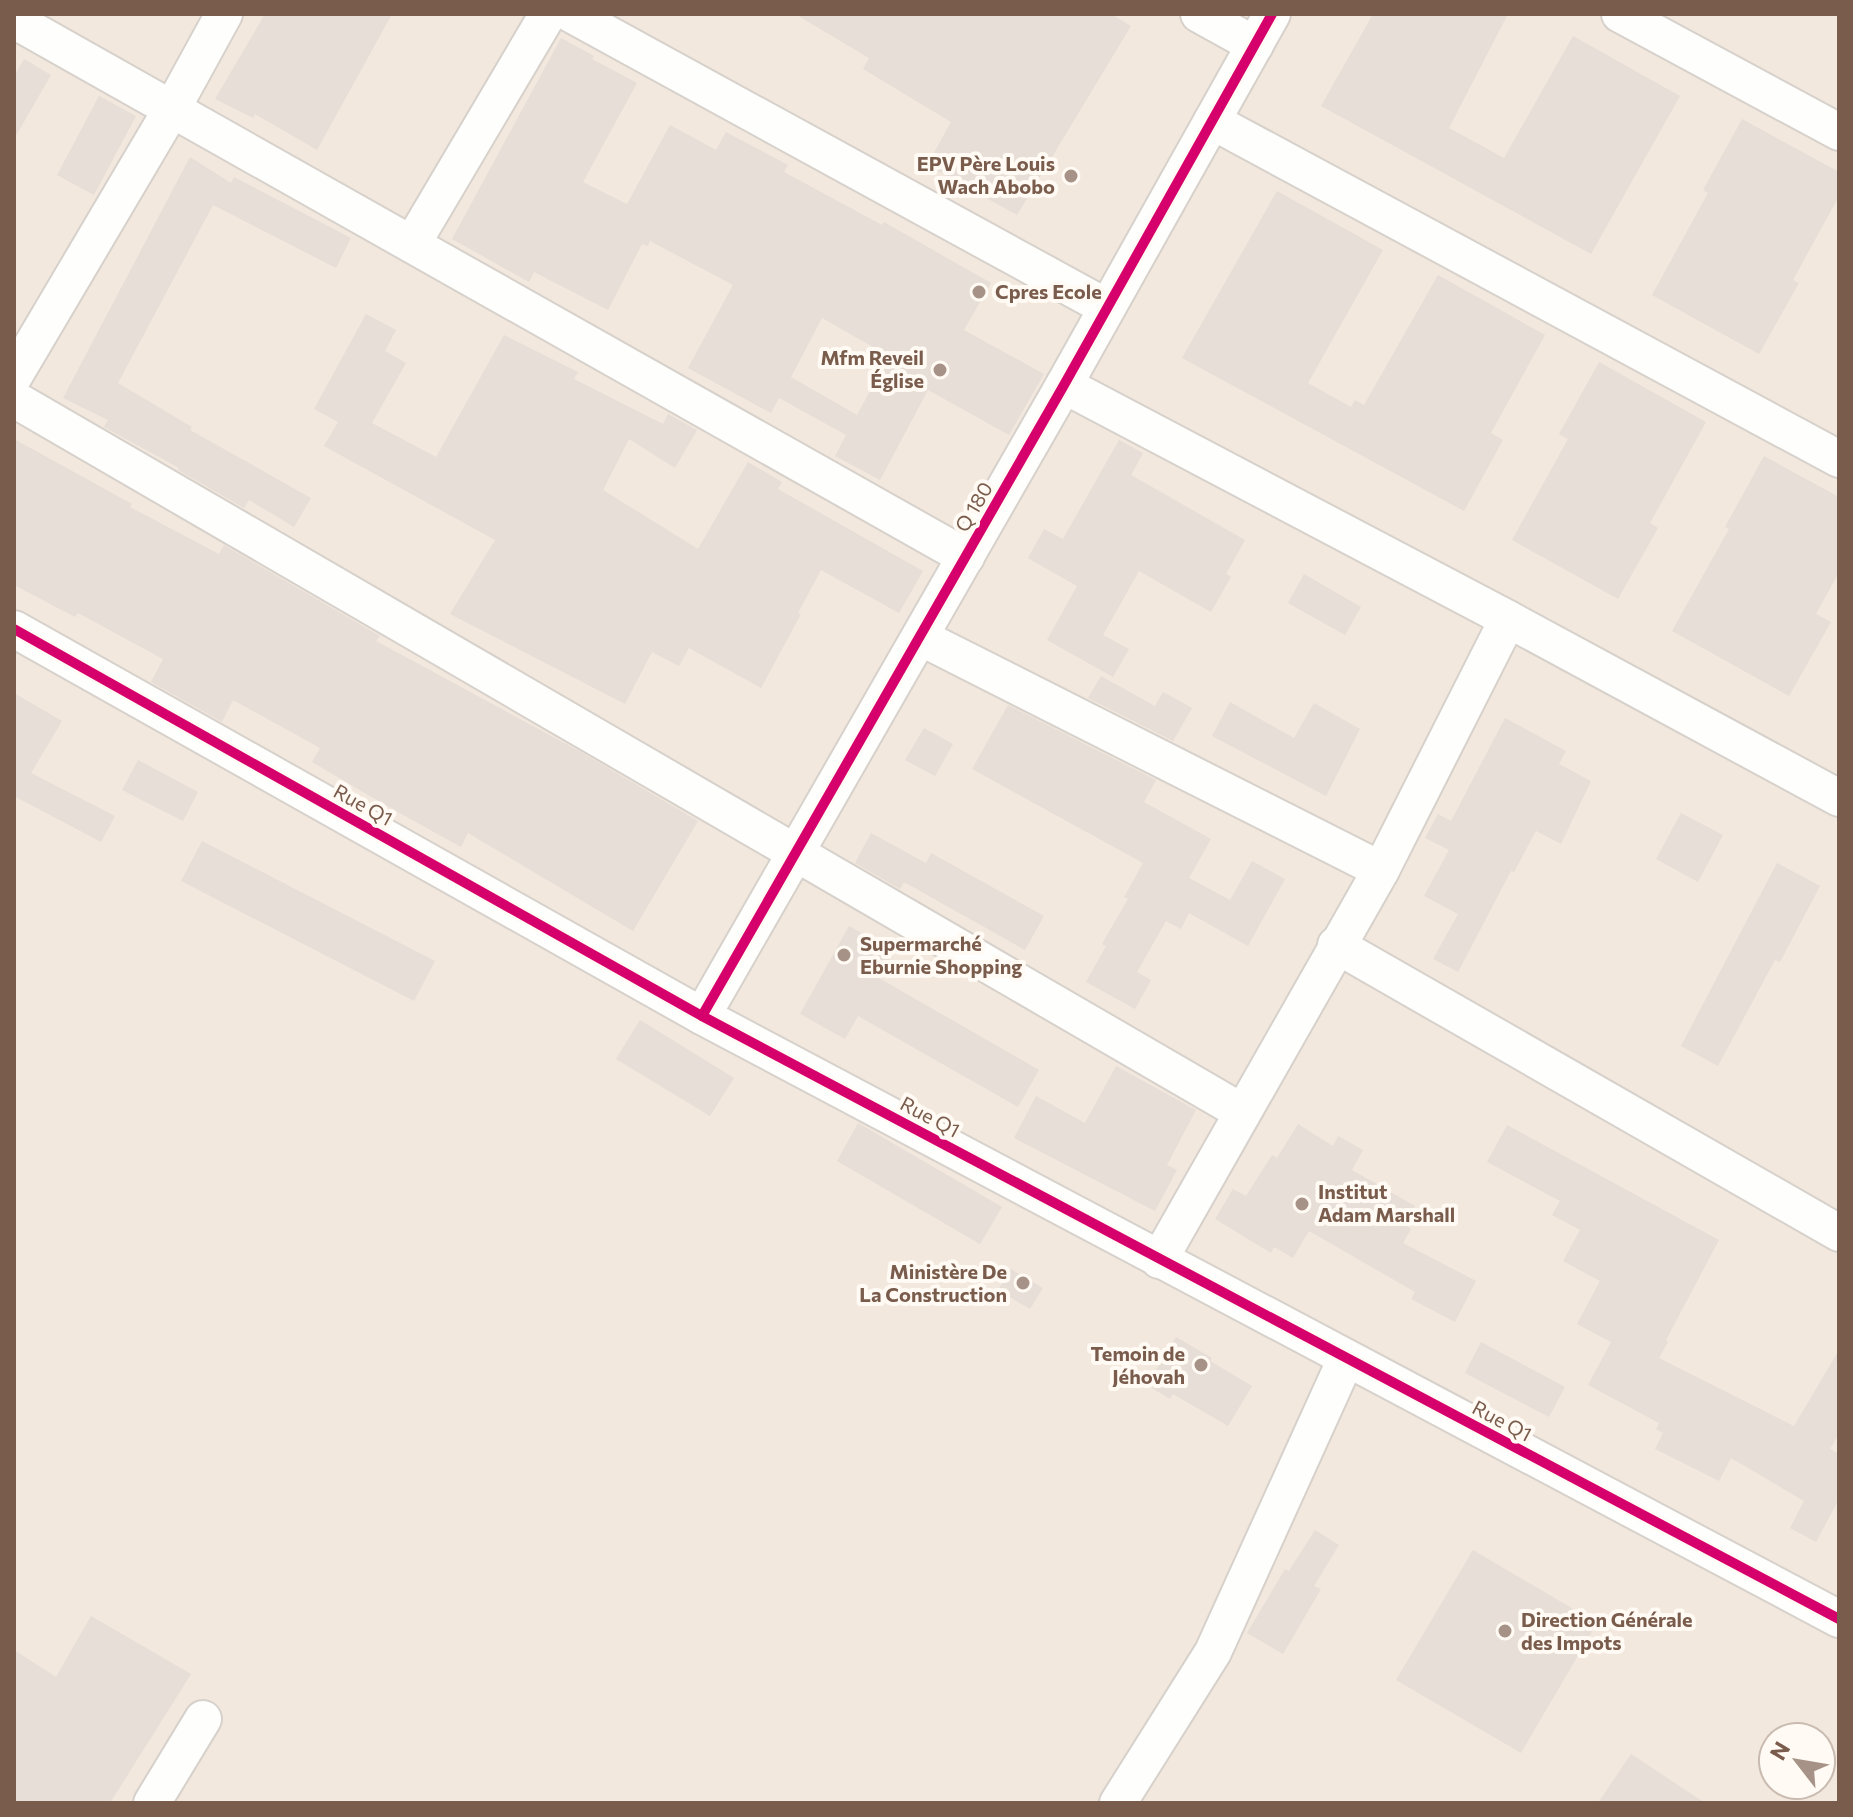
<svg xmlns="http://www.w3.org/2000/svg" width="1853" height="1817" viewBox="0 0 1853 1817" font-family="Commissioner,sans-serif">
	<style>
		.residential { fill: #f2e8de; fill-rule: evenodd }
		.building { fill: #e6ded7; fill-rule: evenodd }
		.lines { fill: none; stroke-linecap: round; stroke-linejoin: round }
		.minor-casing { stroke: #d7d1cb; stroke-width: 40 }
		.minor { stroke: #fefefd; stroke-width: 36 }
		.cycleway-casing { stroke: #fffaf3; stroke-width: 15 }
		.cycleway { stroke: #d6006c; stroke-width: 10 }
		.poi-dot { fill: #a69286; stroke: #fffaf3; stroke-width: 3 }
		.labels { text-anchor: middle; stroke-width: 8; stroke-linejoin: round; paint-order: stroke }
		.poi-label { font-size: 20px; font-weight: bold; fill: #7a5c4d; stroke: #fffaf3; text-anchor: end }
		.street-label { font-size: 20px; fill: #7a5c4d; stroke: #fffaf3 }
	</style>
	<rect width="100%" height="100%" fill="#f9f5f0"/>
	<path class="residential" d="M14,14H1839V1803H14ZM1773,1737H1821V1785H1773Z"/>
	<g class="building">
		<polygon points="265,14 392,14 317,150 255,114 253,118 215,99"/>
		<polygon points="795,14 1111,14 1131,26 1017,215 927,165 951,122 863,69 869,58"/>
		<polygon points="1373,14 1508,14 1449,128 1504,158 1573,36 1680,96 1591,254 1321,106"/>
		<path d="M561,38L594,56L592,59L637,83L583,182L627,204L670,125L716,150L726,132L788,165L784,172L882,225L884,222L991,283L964,330L1044,374L1009,435L928,390L880,480L835,456L846,435L779,398L771,413L688,368L733,285L650,241L648,246L642,244L608,310L534,272L529,282L452,239ZM822,318L889,356L857,415L791,377Z"/>
		<polygon points="24,59 51,75 14,139 14,76"/>
		<polygon points="99,96 136,116 94,195 57,175"/>
		<polygon points="1742,119 1839,172 1839,196 1793,280 1799,283 1759,354 1652,295 1708,193 1703,190"/>
		<polygon points="190,157 231,183 234,177 351,238 336,268 213,205 118,383 192,427 190,430 311,498 294,527 249,500 244,508 178,470 179,468 104,427 108,420 63,398"/>
		<polygon points="1277,191 1383,250 1308,383 1351,407 1355,400 1364,405 1438,275 1545,335 1491,433 1503,440 1464,511 1182,358"/>
		<polygon points="366,314 396,330 385,351 406,363 372,423 436,457 504,335 578,372 574,379 663,424 668,414 697,430 675,468 629,439 603,490 698,549 748,462 782,482 778,489 923,571 899,613 821,570 798,613 801,614 761,688 689,648 679,666 652,652 625,704 450,614 495,540 324,446 338,422 314,409"/>
		<polygon points="1599,362 1706,422 1650,523 1658,528 1618,599 1512,540 1568,439 1559,434"/>
		<polygon points="14,439 132,504 130,507 219,554 224,545 380,636 376,641 581,752 698,821 633,931 468,833 461,847 387,806 312,762 320,748 233,700 222,722 151,682 163,659 78,613 75,617 14,585"/>
		<polygon points="1119,440 1143,453 1131,475 1245,540 1226,574 1231,577 1211,612 1139,571 1103,635 1129,649 1113,677 1047,640 1077,586 1028,558 1044,529 1063,539"/>
		<polygon points="1764,456 1839,497 1839,572 1816,614 1831,622 1789,696 1672,631 1729,529 1725,527"/>
		<polygon points="1304,574 1361,607 1345,635 1288,603"/>
		<polygon points="1101,676 1155,706 1163,692 1192,708 1173,741 1088,698"/>
		<polygon points="14,693 62,721 31,773 115,816 101,842 16,797 14,801"/>
		<polygon points="1230,702 1294,738 1314,703 1360,729 1326,796 1212,736"/>
		<polygon points="1008,705 1156,780 1144,802 1211,839 1189,878 1230,900 1252,861 1285,879 1248,946 1189,913 1181,929 1166,921 1137,972 1151,980 1135,1009 1086,982 1106,946 1102,944 1128,899 1124,897 1143,863 972,769"/>
		<polygon points="1505,718 1566,751 1559,764 1591,781 1561,844 1536,831 1514,872 1511,871 1458,972 1433,959 1458,914 1424,896 1449,850 1425,838 1438,814 1451,821"/>
		<polygon points="924,728 953,744 935,776 905,760"/>
		<polygon points="138,760 198,792 183,821 122,790"/>
		<polygon points="1681,813 1723,835 1698,882 1656,859"/>
		<polygon points="871,833 926,863 931,853 1044,916 1025,950 904,882 900,889 855,863"/>
		<polygon points="202,841 435,961 414,1001 181,881"/>
		<polygon points="1777,863 1820,886 1780,962 1775,960 1718,1066 1681,1046"/>
		<polygon points="849,926 894,951 879,978 1039,1070 1018,1107 858,1016 845,1039 800,1014"/>
		<polygon points="640,1020 734,1078 710,1116 616,1059"/>
		<polygon points="1116,1066 1196,1110 1167,1165 1177,1170 1155,1211 1014,1138 1036,1096 1085,1123"/>
		<polygon points="858,1123 1002,1207 980,1244 837,1161"/>
		<polygon points="1298,1124 1333,1146 1338,1136 1363,1150 1352,1170 1415,1206 1404,1224 1411,1229 1403,1243 1476,1281 1455,1322 1411,1299 1415,1292 1309,1231 1293,1258 1274,1247 1271,1253 1215,1219 1233,1189 1246,1196 1272,1155 1277,1158"/>
		<polygon points="1507,1125 1719,1240 1666,1340 1668,1342 1659,1358 1794,1426 1839,1350 1839,1434 1830,1449 1839,1454 1839,1499 1816,1542 1790,1528 1804,1501 1731,1458 1719,1481 1655,1449 1663,1433 1656,1429 1659,1423 1588,1385 1611,1342 1577,1324 1600,1281 1563,1261 1580,1230 1552,1215 1560,1201 1487,1162"/>
		<polygon points="1011,1269 1043,1288 1030,1309 998,1290"/>
		<polygon points="1176,1337 1212,1358 1210,1361 1252,1386 1228,1426 1173,1394 1170,1399 1147,1385"/>
		<polygon points="1481,1342 1565,1387 1549,1417 1465,1373"/>
		<polygon points="1315,1530 1339,1545 1314,1586 1321,1589 1283,1654 1247,1633 1285,1569 1289,1571"/>
		<polygon points="1473,1550 1597,1623 1521,1753 1396,1680"/>
		<polygon points="91,1616 191,1674 110,1803 14,1803 14,1650 56,1677"/>
		<polygon points="1631,1754 1705,1803 1598,1803"/>
	</g>
	<g class="lines">
		<g class="minor-casing">
			<g id="minor">
				<polyline points="571,14 1106,307"/>
				<polyline points="1199,14 1255,45"/>
				<polyline points="1620,14 1839,132"/>
				<polyline points="14,20 966,557"/>
				<polyline points="1212,121 1839,459"/>
				<polyline points="412,244 548,14"/>
				<polyline points="14,376 173,107 224,14"/>
				<polyline points="1064,385 1508,619 1839,798"/>
				<polyline points="14,399 1242,1112"/>
				<polyline points="14,629 702,1016 1839,1619"/>
				<polyline points="920,637 1381,870"/>
				<polyline points="1336,945 1839,1233"/>
				<polyline points="702,1016 1064,385 1272,14"/>
				<polyline points="1159,1260 1381,870 1508,619"/>
				<polyline points="152,1803 203,1719"/>
				<polyline points="1118,1803 1213,1652 1346,1359"/>
			</g>
		</g>
		<use href="#minor" class="minor"/>
		<g class="cycleway-casing">
			<g id="cycleway">
				<polyline points="14,629 702,1016 1839,1619"/>
				<polyline points="702,1016 1064,385 1272,14"/>
			</g>
		</g>
		<use href="#cycleway" class="cycleway"/>
	</g>
	<g class="poi-dot">
		<circle cx="1071" cy="176" r="8"/>
		<circle cx="979" cy="292" r="8"/>
		<circle cx="940" cy="370" r="8"/>
		<circle cx="844" cy="955" r="8"/>
		<circle cx="1302" cy="1204" r="8"/>
		<circle cx="1023" cy="1283" r="8"/>
		<circle cx="1201" cy="1365" r="8"/>
		<circle cx="1505" cy="1631" r="8"/>
	</g>
	<g class="labels">
		<g class="poi-label">
			<text x="1055" y="171">EPV Père Louis<tspan x="1055" dy="23">Wach Abobo</tspan></text>
			<text x="995" y="299" text-anchor="start">Cpres Ecole</text>
			<text x="924" y="365">Mfm Reveil<tspan x="924" dy="23">Église</tspan></text>
			<text x="860" y="951" text-anchor="start">Supermarché<tspan x="860" dy="23">Eburnie Shopping</tspan></text>
			<text x="1318" y="1199" text-anchor="start">Institut<tspan x="1318" dy="23">Adam Marshall</tspan></text>
			<text x="1007" y="1279">Ministère De<tspan x="1007" dy="23">La Construction</tspan></text>
			<text x="1185" y="1361">Temoin de<tspan x="1185" dy="23">Jéhovah</tspan></text>
			<text x="1521" y="1627" text-anchor="start">Direction Générale<tspan x="1521" dy="23">des Impots</tspan></text>
		</g>
		<g class="street-label">
			<text transform="translate(974 507) rotate(-60)" y="7">Q 180</text>
			<text transform="translate(363 805) rotate(29)" y="7">Rue Q1</text>
			<text transform="translate(930 1117) rotate(28)" y="7">Rue Q1</text>
			<text transform="translate(1502 1421) rotate(28)" y="7">Rue Q1</text>
		</g>
	</g>
	<rect width="1853" height="1817" fill="none" stroke="#7a5c4d" stroke-width="32"/>
	<g transform="translate(1797 1761) rotate(301)"><circle r="38" fill="#fffaf3" stroke="#cabbb1" stroke-width="2"/>
	<path d="M0-6L14 30L0 20L-14 30Z" fill="#a69286"/>
	<text y="-12" font-size="22" font-weight="bold" text-anchor="middle" fill="#7a5c4d">N</text>
	</g>
</svg>
